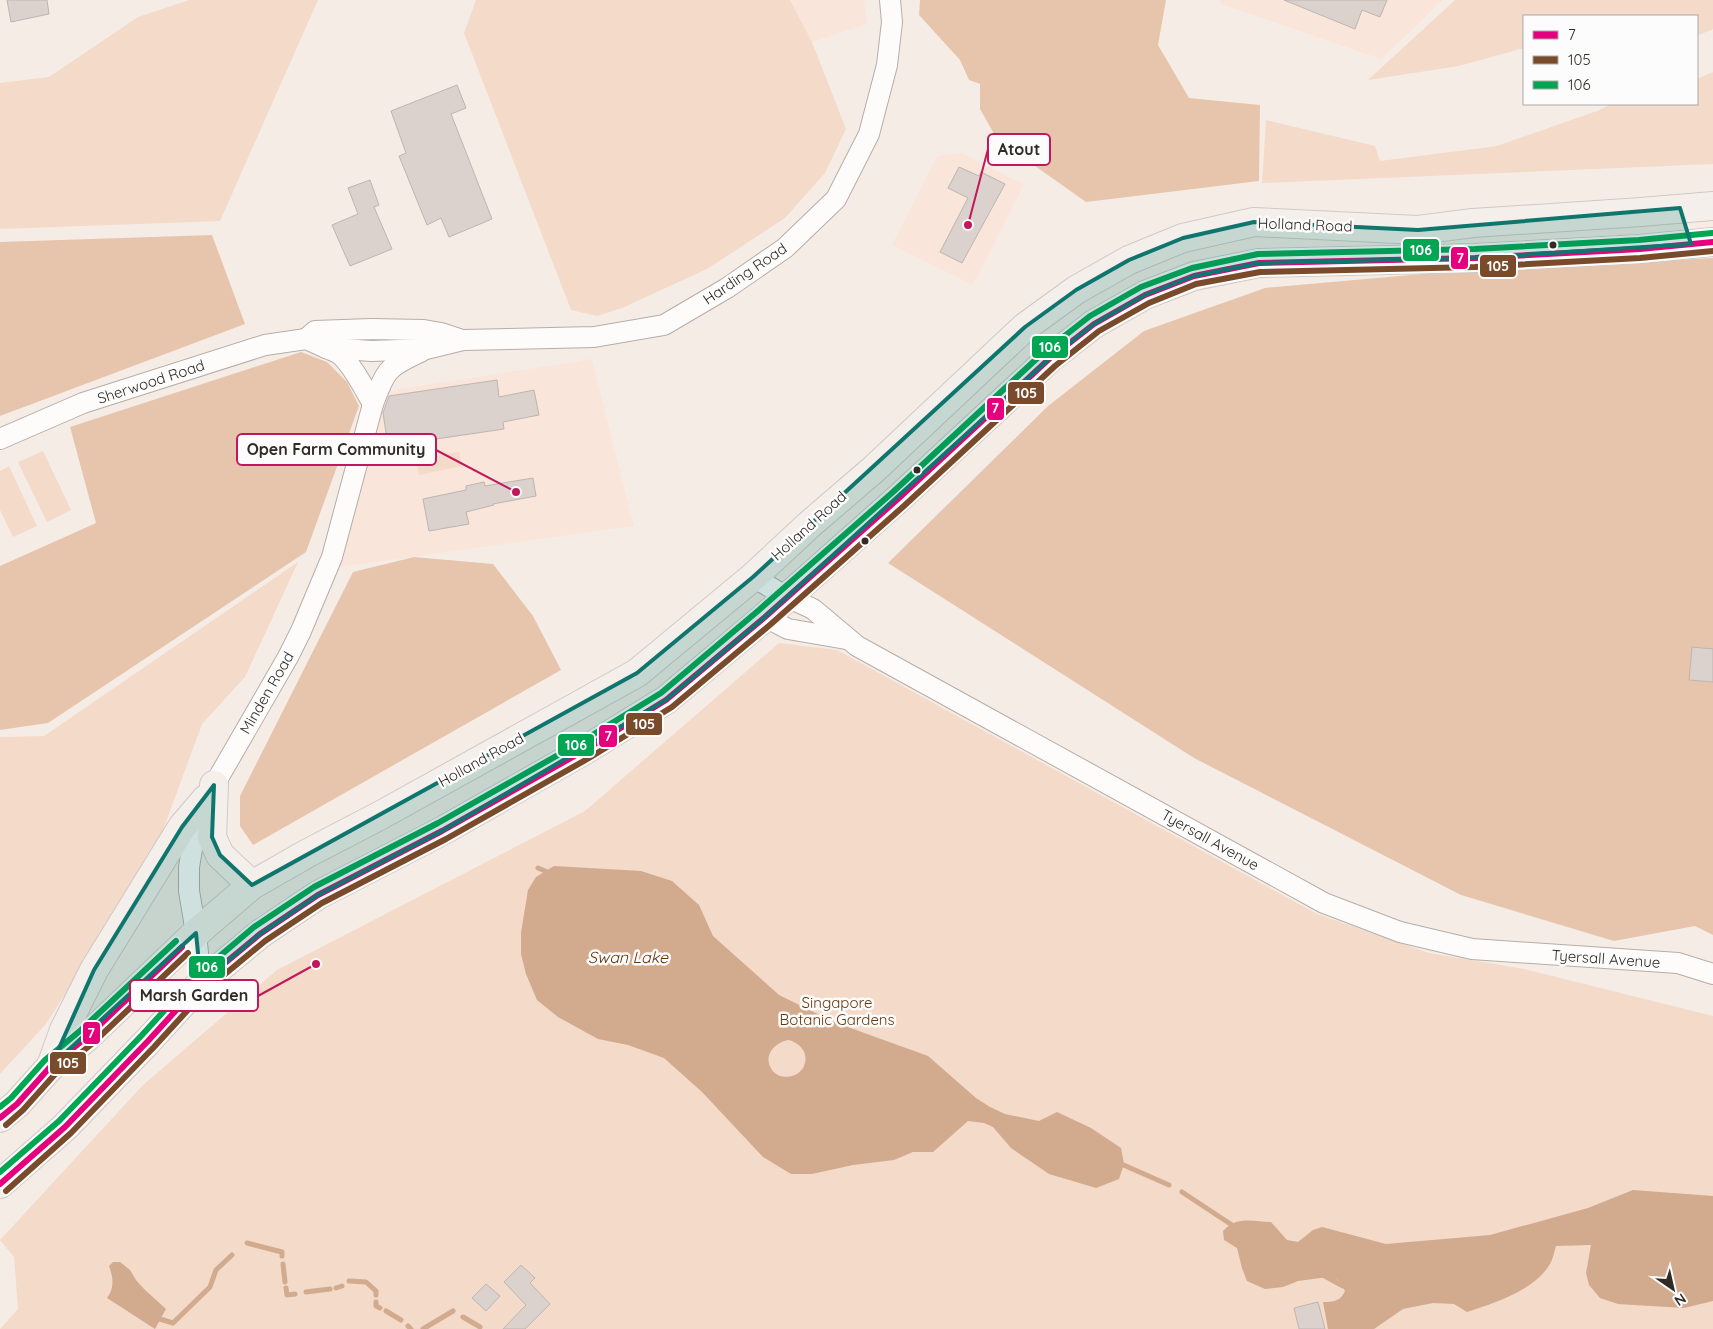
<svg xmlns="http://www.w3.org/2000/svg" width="1713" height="1329" viewBox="0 0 1713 1329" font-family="Quicksand,sans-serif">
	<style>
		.built { fill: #f9e5d9 }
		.green { fill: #f3dac9 }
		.forest { fill: #e7c5ad }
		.water { fill: #d2aa8e; fill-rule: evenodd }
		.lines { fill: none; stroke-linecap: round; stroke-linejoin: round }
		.stream { stroke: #d2aa8e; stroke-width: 5 }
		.building { fill: #dbd2cd; stroke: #bdb5b0 }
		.street-casing { stroke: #b6ada8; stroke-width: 22 }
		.primary-casing { stroke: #cfc9c6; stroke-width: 30 }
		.street { stroke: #fefcfb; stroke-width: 20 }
		.primary { stroke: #f4efea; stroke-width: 28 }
		.bus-1-casing { stroke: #fcfcfc; stroke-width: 10 }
		.bus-2-casing { stroke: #fcfcfc; stroke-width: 10 }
		.bus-3-casing { stroke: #fcfcfc; stroke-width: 10 }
		.bus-1 { stroke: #e5007d; stroke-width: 6 }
		.bus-2 { stroke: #7a4b2a; stroke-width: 6 }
		.bus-3 { stroke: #00a651; stroke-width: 6 }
		.marked { fill: #0f766e; fill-opacity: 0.2; stroke: #0f766e; stroke-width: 4; stroke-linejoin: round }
		.bus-dot { fill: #322a25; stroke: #fcfcfc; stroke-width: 2 }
		.labels { text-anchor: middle; stroke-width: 5; stroke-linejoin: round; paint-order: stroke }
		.street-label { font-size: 15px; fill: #322a25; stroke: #fcfcfc }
		.park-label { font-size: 15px; fill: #693709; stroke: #fcfcfc }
		.water-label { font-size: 16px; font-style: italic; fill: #673506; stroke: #fcfcfc }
		.leader { fill: none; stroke: #c2185b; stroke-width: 2 }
		.callout-dot { fill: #c2185b; stroke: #fcfcfc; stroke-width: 2 }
		.callout { fill: #fcfcfc; stroke: #c2185b; stroke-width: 2 }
		.callout-label { font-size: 16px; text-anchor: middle; font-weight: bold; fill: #322a25 }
		.line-badge { stroke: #fcfcfc; stroke-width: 2 }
		.badge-label { font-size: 14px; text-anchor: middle; font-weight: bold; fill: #fff }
	</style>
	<rect width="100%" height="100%" fill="#f6ece6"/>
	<g class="built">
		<polygon points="790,0 864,0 867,24 812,42"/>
		<polygon points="1220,0 1443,0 1381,59 1221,4"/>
		<polygon points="962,153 1024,185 973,285 892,245 937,156"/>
		<polygon points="592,359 634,526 332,568 381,392"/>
	</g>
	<g class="green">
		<polygon points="189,0 318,0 220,221 0,229 0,83 49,77 138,17"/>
		<polygon points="476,0 790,0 812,42 846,129 825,173 785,218 707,269 622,308 597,316 571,310 464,33"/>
		<polygon points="1455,0 1713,0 1713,29 1697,36 1697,16 1524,16 1524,48 1459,66 1368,80"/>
		<polygon points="1713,72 1713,164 1262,183 1266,120 1375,146 1380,161 1497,146 1597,111 1612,104 1697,104 1697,79"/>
		<polygon points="43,451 71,510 47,522 18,462"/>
		<polygon points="459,452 462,466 419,475 416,460"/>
		<polygon points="9,466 37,526 13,537 0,510 0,471"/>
		<polygon points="298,562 245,677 202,724 155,852 46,1024 0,1074 0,737 44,736"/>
		<polygon points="779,643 837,650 1317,914 1429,953 1524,969 1713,1016 1713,1329 0,1329 18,1309 14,1257 0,1240 143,1085 277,970 585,811"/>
	</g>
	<g class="forest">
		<polygon points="920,0 1166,0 1158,45 1189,98 1260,105 1259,181 1086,202 997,139 980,109 980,84 969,80 960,60 919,15"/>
		<polygon points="212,235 245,324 0,416 0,242"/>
		<polygon points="1713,258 1713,935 1695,926 1614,941 1461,895 1194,758 888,563 1048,406 1144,331 1265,288 1444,272"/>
		<polygon points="301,352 327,362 347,382 359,406 306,552 48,723 0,730 0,566 96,523 70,427"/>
		<polygon points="414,557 493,564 533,616 561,670 253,845 240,826 240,796 353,572"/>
	</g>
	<g class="water">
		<path d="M554,866L641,871L672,881L699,905L713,936L779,995L834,1022L928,1056L976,1098L990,1107L1005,1114L1039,1121L1057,1112L1091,1128L1121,1148L1124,1164L1119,1179L1096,1188L1049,1174L1011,1148L993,1127L984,1123L968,1121L933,1152H913L894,1160L853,1165L812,1174H791L763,1157L702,1092L664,1058L628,1045L598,1039L558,1017L537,1000L526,974L521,954V933L528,890L536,877ZM789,1040C801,1044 809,1053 804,1066C799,1078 780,1081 772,1070C762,1056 775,1042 789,1040Z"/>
		<path d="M1633,1190L1713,1196V1301L1684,1308L1618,1304L1600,1298L1589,1285L1586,1273L1591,1245L1556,1246C1554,1252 1553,1259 1550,1264C1534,1291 1494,1303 1467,1312L1454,1304L1433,1303L1403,1309L1374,1329H1328L1323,1302C1333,1302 1341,1301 1345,1291L1338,1280L1328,1277L1298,1281L1283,1287L1265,1289L1247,1281L1242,1268L1237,1248L1224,1240L1223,1231C1236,1216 1252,1221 1271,1222L1287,1240L1298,1242L1313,1230L1322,1227L1386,1244L1490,1235L1588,1208Z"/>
		<path d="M113,1262H120L130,1270L136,1280L144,1289L166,1309L155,1329L107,1298C115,1287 113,1277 109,1266Z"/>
	</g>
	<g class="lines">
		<g class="stream">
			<polyline points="538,868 552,874"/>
			<polyline points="1119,1163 1169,1185"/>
			<polyline points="1182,1192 1235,1227"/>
			<polyline points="247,1243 282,1252 282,1256"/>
			<polyline points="283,1264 285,1282"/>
			<polyline points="1321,1274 1343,1286 1347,1284"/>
			<polyline points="349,1281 366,1282 376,1291 376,1295"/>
			<polyline points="286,1288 287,1295 295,1294"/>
			<polyline points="336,1288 342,1286"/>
			<polyline points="306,1292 330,1289"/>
			<polyline points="376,1302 376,1306 380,1308"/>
			<polyline points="386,1311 401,1320"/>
			<polyline points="463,1317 480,1327"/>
			<polyline points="160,1319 173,1323 210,1287 216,1270 232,1255"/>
			<polyline points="408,1326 411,1329"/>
			<polyline points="423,1329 453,1311"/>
		</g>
	</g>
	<g class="building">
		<polygon points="7,0 47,0 49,14 11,22"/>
		<polygon points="1284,0 1387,0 1380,17 1362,10 1355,29"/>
		<polygon points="457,85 466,108 451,114 492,219 449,237 441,218 427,225 399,156 406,153 391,111"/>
		<polygon points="959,167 979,176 981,172 1005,184 962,263 940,252 968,198 948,188"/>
		<polygon points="370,180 379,205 374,207 392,249 350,266 332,225 358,214 348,188"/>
		<polygon points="497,380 499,397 534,390 539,415 503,422 504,429 388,446 383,413 389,396"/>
		<polygon points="533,478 536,496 493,504 494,505 466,512 469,524 429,531 423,499 466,490 466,486 484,482 485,486"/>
		<polygon points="1692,647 1713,649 1713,682 1689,680"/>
		<polygon points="521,1265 535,1278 530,1283 550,1304 525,1329 503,1329 526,1305 504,1282"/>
		<polygon points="486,1284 500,1296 486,1311 472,1298"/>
		<polygon points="1318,1302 1325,1329 1299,1329 1294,1308"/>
	</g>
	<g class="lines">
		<g class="street-casing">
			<g id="street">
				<polyline points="306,339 315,331 371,329 424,330 441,333 462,340"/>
				<path d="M326,348C330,350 334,351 338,353C351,362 365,390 373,404"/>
				<polyline points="0,439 83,403 265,345 306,339 326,348 372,351 426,349 463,340 594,337 664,325 727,288 785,248 836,199 869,134 887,65 892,22 890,0"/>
				<polyline points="753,577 787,597 813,609 857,646 1324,903 1400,932 1472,949 1678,963 1713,974"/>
				<polyline points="765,617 788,629 846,639"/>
				<path d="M201,983L196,933L189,891V867L194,837L206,799L288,657L301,631L332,557L373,404C377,394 381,381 388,372C396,362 411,357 422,351"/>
			</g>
		</g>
		<g class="primary-casing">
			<g id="primary">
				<polyline points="214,785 212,837 220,855 252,885"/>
				<polyline points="51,1066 64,1030 94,970 182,827 206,799"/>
				<polyline points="0,1118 17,1104 51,1066 87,1037 196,933 252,885 308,853 381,815 637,673 753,577 810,524 874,469 1025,327 1076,290 1129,260 1183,238 1254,222 1418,230 1473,223 1641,212 1713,206"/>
				<polyline points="0,1184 65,1127 148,1041 201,983 260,934 318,895 442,831 585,750 666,700 765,617 899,498 1049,359 1094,324 1145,295 1194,276 1259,263 1475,258 1640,249 1713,242"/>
			</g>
		</g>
		<use href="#street" class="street"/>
		<use href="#primary" class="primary"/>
		<g class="bus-1-casing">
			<g id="bus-1">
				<polyline points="0,1118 17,1104 51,1066 87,1037 182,947"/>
				<polyline points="0,1184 65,1127 148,1041 201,983 260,934 318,895 442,831 585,750 666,700 765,617 899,498 1049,359 1094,324 1145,295 1194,276 1259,263 1475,258 1640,249 1713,242"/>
			</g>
		</g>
		<g class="bus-2-casing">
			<g id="bus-2">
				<polyline points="6,1125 23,1110 57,1072 93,1043 188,953"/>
				<polyline points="6,1191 71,1133 154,1047 207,989 265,941 322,903 446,839 589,758 672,707 771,624 905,505 1055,366 1099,331 1149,303 1196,284 1260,272 1475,267 1640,258 1713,251"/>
			</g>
		</g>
		<g class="bus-3-casing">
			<g id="bus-3">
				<polyline points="0,1107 11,1098 45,1060 81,1030 176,941"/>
				<polyline points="0,1172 59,1121 142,1035 195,977 254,927 314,887 438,823 581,742 661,693 759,610 893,492 1044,352 1090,316 1141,287 1192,268 1258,254 1475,249 1639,240 1712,233"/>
			</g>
		</g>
		<use href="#bus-1" class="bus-1"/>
		<use href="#bus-2" class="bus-2"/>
		<use href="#bus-3" class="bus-3"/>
	</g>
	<path class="marked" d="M1680,208L1691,244L1475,258L1259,263L1194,276L1145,295L1094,324L1049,359L765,617L666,700L442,831L318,895L260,934L201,983L196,933L51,1066L94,970L182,827L214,785L212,837L220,855L252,885L637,673L753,577L1025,327L1076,290L1129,260L1183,238L1254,222L1418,230Z"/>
	<g class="bus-dot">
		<circle cx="1553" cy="245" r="4.5"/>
		<circle cx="917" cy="470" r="4.5"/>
		<circle cx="865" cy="541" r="4.5"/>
	</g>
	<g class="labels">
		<g class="street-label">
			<text transform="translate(1305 225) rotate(2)" y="5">Holland Road</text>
			<text transform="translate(745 274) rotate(-34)" y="5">Harding Road</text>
			<text transform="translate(151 382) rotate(-18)" y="5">Sherwood Road</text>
			<text transform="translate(809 526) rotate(-42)" y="5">Holland Road</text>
			<text transform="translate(267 693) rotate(-60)" y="5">Minden Road</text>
			<text transform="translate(481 760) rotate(-29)" y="5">Holland Road</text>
			<text transform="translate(1210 840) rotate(29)" y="5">Tyersall Avenue</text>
			<text transform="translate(1606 959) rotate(4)" y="5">Tyersall Avenue</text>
		</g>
		<g class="park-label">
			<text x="837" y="1008">Singapore<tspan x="837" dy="17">Botanic Gardens</tspan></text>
		</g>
		<g class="water-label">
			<text x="628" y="963">Swan Lake</text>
		</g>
	</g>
	<path class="leader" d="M968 225L988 149M516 492L436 450M316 964L258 996"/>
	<g class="callout-dot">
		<circle cx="968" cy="225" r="5"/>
		<circle cx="516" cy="492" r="5"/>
		<circle cx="316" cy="964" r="5"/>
	</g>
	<g class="callout">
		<rect x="988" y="134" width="62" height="31" rx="5"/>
		<rect x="237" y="434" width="199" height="31" rx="5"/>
		<rect x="130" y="980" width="128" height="31" rx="5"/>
	</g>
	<g class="callout-label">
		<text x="1019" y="155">Atout</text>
		<text x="336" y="455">Open Farm Community</text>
		<text x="194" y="1001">Marsh Garden</text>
	</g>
	<g class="line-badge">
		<rect x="1402" y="238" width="38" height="24" rx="5" fill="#00a651"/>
		<rect x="1450" y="246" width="19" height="24" rx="5" fill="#e5007d"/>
		<rect x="1479" y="254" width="38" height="24" rx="5" fill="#7a4b2a"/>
		<rect x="1031" y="335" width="38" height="24" rx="5" fill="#00a651"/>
		<rect x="1007" y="381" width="38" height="24" rx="5" fill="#7a4b2a"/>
		<rect x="986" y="397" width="19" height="24" rx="5" fill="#e5007d"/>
		<rect x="625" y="712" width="38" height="24" rx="5" fill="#7a4b2a"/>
		<rect x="598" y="724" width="20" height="24" rx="5" fill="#e5007d"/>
		<rect x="557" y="733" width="38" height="24" rx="5" fill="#00a651"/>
		<rect x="188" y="955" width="38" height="24" rx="5" fill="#00a651"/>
		<rect x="82" y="1021" width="19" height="24" rx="5" fill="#e5007d"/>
		<rect x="49" y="1051" width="38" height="24" rx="5" fill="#7a4b2a"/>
	</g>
	<g class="badge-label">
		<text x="1421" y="255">106</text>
		<text x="1460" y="263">7</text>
		<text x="1498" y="271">105</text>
		<text x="1050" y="352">106</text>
		<text x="1026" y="398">105</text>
		<text x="995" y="413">7</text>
		<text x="644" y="729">105</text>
		<text x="608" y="741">7</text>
		<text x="576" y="750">106</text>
		<text x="207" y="972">106</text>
		<text x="91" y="1038">7</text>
		<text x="68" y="1068">105</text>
	</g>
	<rect x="1523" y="15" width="175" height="90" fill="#fcfcfc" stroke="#aba8a6"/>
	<rect x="1533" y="31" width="25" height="8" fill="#e5007d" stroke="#aba8a6"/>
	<text x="1568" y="40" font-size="15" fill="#322a25">7</text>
	<rect x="1533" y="56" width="25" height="8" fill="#7a4b2a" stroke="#aba8a6"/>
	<text x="1568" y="65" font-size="15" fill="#322a25">105</text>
	<rect x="1533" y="81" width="25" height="8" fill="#00a651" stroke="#aba8a6"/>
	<text x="1568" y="90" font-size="15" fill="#322a25">106</text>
	<g transform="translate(1673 1289) rotate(146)" stroke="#fcfcfc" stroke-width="4" paint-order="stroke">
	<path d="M0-4L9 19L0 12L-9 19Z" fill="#322a25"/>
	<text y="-8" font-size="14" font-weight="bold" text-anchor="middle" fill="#322a25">N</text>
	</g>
</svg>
